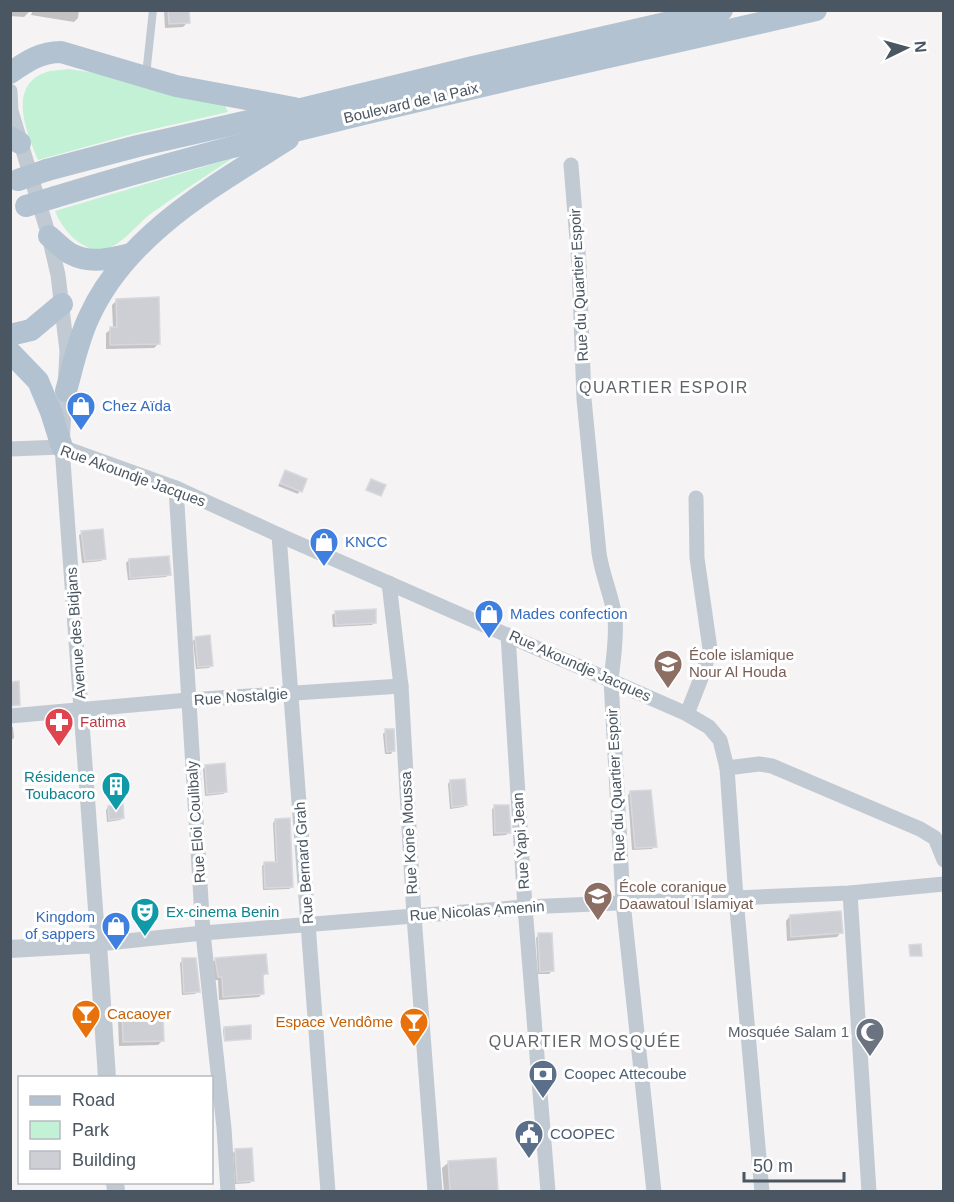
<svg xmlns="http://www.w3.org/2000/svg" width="954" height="1202" viewBox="0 0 954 1202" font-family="Arial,sans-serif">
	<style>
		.green { fill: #c3f1d5 }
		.shadow { fill: #0003 }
		.building { fill: #cdcfd5; stroke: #d7d9de; stroke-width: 1.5 }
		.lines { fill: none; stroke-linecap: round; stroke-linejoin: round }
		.service { stroke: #c1cad2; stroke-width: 8 }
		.minor { stroke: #c1cad2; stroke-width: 15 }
		.tertiary { stroke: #c1cad2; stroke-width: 18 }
		.primary { stroke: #b3c2d1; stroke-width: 22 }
		.primary-bridge { stroke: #b3c2d1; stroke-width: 22 }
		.labels { text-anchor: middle; stroke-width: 6; stroke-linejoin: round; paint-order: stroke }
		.street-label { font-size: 15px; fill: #4a5661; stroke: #fff }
		.shop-label { font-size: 15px; fill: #366cbe; stroke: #fff; text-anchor: start }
		.education-label { font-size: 15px; fill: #785e54; stroke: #fff; text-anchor: start }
		.health-label { font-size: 15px; fill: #be3a42; stroke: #fff; text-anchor: start }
		.culture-label { font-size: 15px; fill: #0d838f; stroke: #fff; text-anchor: end }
		.food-label { font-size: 15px; fill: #c56008; stroke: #fff; text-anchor: start }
		.worship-label { font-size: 15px; fill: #5b616d; stroke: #fff; text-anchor: end }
		.service-label { font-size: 15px; fill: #4e5e75; stroke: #fff; text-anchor: start }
		.neighbourhood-label { font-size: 16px; letter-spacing: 1.5px; fill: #5f6368; stroke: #fff }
	</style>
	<rect width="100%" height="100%" fill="#f5f3f3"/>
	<g class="green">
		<path d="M69,69L108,75L225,106L228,112L132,134L38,160C27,132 5,83 50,71C56,70 63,70 69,69Z"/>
		<path d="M233,158C207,175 181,192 156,210C142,219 132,233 118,243C92,263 64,234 55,211Z"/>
	</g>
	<g class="shadow">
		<polygon points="10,10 31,10 24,17 10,16"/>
		<polygon points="33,10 79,10 78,18 74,22 31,15"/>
		<polygon points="164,10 187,10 188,22 183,27 165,28"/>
		<polygon points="117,300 159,343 154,348 106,349 106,333 113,328 112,305"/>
		<polygon points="286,472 305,480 298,494 278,486"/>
		<polygon points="82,533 104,559 101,561 82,563 79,535"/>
		<polygon points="129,560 169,574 166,577 128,580 126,563"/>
		<polygon points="335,613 375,622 372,625 333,627 332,615"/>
		<polygon points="196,638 212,665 209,668 196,669 193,641"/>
		<polygon points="10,727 13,727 14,738 10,741"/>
		<polygon points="386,731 393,751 391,754 385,754 383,734"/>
		<polygon points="206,766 226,792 223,794 205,796 203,769"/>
		<polygon points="450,781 466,805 463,807 450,809 448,784"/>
		<polygon points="630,792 655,846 652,849 632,850 628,795"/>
		<polygon points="108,807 123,818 120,820 107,822 106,810"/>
		<polygon points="495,807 509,833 506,835 493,836 492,809"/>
		<polygon points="275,820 292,887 289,889 263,890 262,866 265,863 275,863 273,823"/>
		<polygon points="790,916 841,932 837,937 787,941 786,921"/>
		<polygon points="107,919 121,931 118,934 105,935 104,922"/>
		<polygon points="538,935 552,971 549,974 538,974 536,938"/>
		<polygon points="216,959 266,973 262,978 263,993 259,997 219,1000 218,980 214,980 212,963"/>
		<polygon points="183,960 198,991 195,994 182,995 180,963"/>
		<polygon points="123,1014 163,1040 158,1045 119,1046 118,1019"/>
		<polygon points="223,1029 224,1029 250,1039 224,1041"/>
		<polygon points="236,1150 252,1180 250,1183 235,1184 233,1153"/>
		<polygon points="495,1160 496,1192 444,1192 442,1168 449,1162"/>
	</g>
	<g class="building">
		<polygon points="168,10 189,10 190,23 169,24"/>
		<polygon points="159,297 160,344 110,345 110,327 117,327 116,299"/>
		<polygon points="285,470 307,479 302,492 280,483"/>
		<polygon points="371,479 386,485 381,496 366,490"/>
		<polygon points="103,529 106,559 85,561 81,531"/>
		<polygon points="169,556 171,575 130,578 129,559"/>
		<polygon points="376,609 376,623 336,625 335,611"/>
		<polygon points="210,635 213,666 198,667 195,637"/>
		<polygon points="19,681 20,705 10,706 10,682"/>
		<polygon points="385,729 394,729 395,751 387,752"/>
		<polygon points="225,763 227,792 207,794 205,765"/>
		<polygon points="465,779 467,805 452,807 450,780"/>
		<polygon points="651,790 657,847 635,848 630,791"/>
		<polygon points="123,804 124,818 109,820 108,806"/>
		<polygon points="494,805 509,805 511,833 495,833"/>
		<polygon points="290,818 293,887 265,888 264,862 277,862 275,819"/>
		<polygon points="841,911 843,933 791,937 790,915"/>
		<polygon points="122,917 123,932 107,933 106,918"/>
		<polygon points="538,933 552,933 554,971 540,972"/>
		<polygon points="921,944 922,956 910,956 909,945"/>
		<polygon points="266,954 268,974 263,974 264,994 223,997 222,977 218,977 215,958"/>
		<polygon points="182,958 196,958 200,992 184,993"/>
		<polygon points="163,1011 164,1041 123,1042 122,1013"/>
		<polygon points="251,1025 251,1039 225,1041 224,1027"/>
		<polygon points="252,1148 254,1181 237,1182 235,1149"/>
		<polygon points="496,1158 498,1191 450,1191 448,1161"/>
	</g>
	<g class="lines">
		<polyline class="service" points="146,75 153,10"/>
		<g class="minor">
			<polyline points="10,91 11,111 49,236 58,275 67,351 62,447 98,944 203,933 525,907 850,893 944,884"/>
			<path d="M571,165L579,265L584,399L599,553C602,575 612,596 615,618C617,639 613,660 611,680L623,902L654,1192"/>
			<polyline points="10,449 62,447 176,488 279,535 687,714 709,727 720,740 727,768 736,898 762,1192"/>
			<polyline points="176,488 203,933 224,1128 228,1192"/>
			<polyline points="279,535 328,1192"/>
			<polyline points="389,583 401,686 414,916 435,1192"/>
			<polyline points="508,635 525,907 548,1192"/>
			<polyline points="687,714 703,673 710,649 697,558 696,498"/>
			<polyline points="10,716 188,700 401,686"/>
			<polyline points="727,768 759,764 772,766 920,829 935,838 944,860"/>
			<polyline points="850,893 869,1192"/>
		</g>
		<g class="tertiary">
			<polyline points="10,949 98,944 107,1078"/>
			<polyline points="115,1182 116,1192"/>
		</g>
		<g class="primary">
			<path d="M10,73C27,61 41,52 61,52L176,86L294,108"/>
			<polyline points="10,137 20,143"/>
			<polyline points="47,170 138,146 301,109 473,67 722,10"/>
			<path d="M55,197C305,121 562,69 816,10"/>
			<path d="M49,236C56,242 63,250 71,254C90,264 111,259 131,254"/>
			<polyline points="10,335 31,330 62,304"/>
			<polyline points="10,352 38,381 51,412 62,447"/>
			<path d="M66,391C73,366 78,340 89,317C127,233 215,186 288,139"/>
		</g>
		<g class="primary-bridge">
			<polyline points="18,180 47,170"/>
			<polyline points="26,206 55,197"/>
		</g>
	</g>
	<defs>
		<g id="shop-pin" transform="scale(1.5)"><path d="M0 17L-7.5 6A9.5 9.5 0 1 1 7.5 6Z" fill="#3f7fe0" stroke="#fff"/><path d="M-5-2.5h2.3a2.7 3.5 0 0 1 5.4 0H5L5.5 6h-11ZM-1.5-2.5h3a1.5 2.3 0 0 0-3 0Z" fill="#fff"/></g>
		<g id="school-pin" transform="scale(1.5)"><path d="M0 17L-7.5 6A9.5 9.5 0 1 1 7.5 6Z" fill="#8d6e63" stroke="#fff"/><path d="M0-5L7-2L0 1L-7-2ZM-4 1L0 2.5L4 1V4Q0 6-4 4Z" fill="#fff"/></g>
		<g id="pharmacy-pin" transform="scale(1.5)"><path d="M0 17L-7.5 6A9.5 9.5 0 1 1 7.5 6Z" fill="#e0444e" stroke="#fff"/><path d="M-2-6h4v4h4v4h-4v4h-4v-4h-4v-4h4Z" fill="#fff"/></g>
		<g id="building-pin" transform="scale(1.5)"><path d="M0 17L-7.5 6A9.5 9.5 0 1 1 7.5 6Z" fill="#0f9aa8" stroke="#fff"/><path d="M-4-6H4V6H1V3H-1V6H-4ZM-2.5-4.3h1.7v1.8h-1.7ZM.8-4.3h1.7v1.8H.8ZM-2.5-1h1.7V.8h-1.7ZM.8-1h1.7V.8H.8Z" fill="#fff"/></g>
		<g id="theatre-pin" transform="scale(1.5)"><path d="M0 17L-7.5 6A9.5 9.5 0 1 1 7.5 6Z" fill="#0f9aa8" stroke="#fff"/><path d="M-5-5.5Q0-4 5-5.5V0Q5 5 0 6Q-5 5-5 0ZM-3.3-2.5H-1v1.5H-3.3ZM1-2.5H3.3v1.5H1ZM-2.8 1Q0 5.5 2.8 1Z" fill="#fff"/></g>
		<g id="bar-pin" transform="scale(1.5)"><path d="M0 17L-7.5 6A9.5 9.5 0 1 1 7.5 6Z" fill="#e8710a" stroke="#fff"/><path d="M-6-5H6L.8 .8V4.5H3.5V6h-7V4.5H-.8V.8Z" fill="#fff"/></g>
		<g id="mosque-pin" transform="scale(1.5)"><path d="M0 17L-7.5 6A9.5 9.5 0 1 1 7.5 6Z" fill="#6b7280" stroke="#fff"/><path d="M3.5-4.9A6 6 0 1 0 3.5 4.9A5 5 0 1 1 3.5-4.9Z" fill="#fff"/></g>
		<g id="bank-pin" transform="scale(1.5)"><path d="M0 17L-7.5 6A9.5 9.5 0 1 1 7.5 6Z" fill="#5c6f8a" stroke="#fff"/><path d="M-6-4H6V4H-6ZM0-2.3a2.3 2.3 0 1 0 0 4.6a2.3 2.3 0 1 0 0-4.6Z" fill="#fff"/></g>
		<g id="civic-pin" transform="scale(1.5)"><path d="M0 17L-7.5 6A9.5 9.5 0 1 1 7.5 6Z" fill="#5c6f8a" stroke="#fff"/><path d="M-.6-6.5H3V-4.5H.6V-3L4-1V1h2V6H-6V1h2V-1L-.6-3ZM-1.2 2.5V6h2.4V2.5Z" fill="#fff"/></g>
	</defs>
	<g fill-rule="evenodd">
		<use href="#shop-pin" x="81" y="406"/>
		<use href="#shop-pin" x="324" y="542"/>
		<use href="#shop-pin" x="489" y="614"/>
		<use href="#school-pin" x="668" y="664"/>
		<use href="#pharmacy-pin" x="59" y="722"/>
		<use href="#building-pin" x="116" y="786"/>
		<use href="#school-pin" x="598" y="896"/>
		<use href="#theatre-pin" x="145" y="912"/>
		<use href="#shop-pin" x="116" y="926"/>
		<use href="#bar-pin" x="86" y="1014"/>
		<use href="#bar-pin" x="414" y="1022"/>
		<use href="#mosque-pin" x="870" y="1032"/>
		<use href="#bank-pin" x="543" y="1074"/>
		<use href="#civic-pin" x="529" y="1134"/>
	</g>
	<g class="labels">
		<g class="street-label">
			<text transform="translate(411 103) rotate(-13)" y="5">Boulevard de la Paix</text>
			<text transform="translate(579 285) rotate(-93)" y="5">Rue du Quartier Espoir</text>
			<text transform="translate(133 476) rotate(20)" y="5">Rue Akoundje Jacques</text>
			<text transform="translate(76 633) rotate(-94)" y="5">Avenue des Bidjans</text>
			<text transform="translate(580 666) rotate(24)" y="5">Rue Akoundje Jacques</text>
			<text transform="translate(241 697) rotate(-4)" y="5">Rue Nostalgie</text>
			<text transform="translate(616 785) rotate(-93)" y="5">Rue du Quartier Espoir</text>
			<text transform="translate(196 822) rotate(-94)" y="5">Rue Eloi Coulibaly</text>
			<text transform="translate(409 833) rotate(-93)" y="5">Rue Kone Moussa</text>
			<text transform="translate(521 841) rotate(-94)" y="5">Rue Yapi Jean</text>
			<text transform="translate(304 863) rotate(-94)" y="5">Rue Bernard Grah</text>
			<text transform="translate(477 911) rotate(-4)" y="5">Rue Nicolas Amenin</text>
		</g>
		<g class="shop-label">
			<text x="102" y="411">Chez Aïda</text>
			<text x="345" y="547">KNCC</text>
			<text x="510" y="619">Mades confection</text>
			<text x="95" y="922" text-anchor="end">Kingdom<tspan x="95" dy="17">of sappers</tspan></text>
		</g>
		<g class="education-label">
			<text x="689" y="660">École islamique<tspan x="689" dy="17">Nour Al Houda</tspan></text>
			<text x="619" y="892">École coranique<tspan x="619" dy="17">Daawatoul Islamiyat</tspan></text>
		</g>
		<g class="health-label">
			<text x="80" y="727">Fatima</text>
		</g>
		<g class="culture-label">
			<text x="95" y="782">Résidence<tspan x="95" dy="17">Toubacoro</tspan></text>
			<text x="166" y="917" text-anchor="start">Ex-cinema Benin</text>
		</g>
		<g class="food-label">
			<text x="107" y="1019">Cacaoyer</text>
			<text x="393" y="1027" text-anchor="end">Espace Vendôme</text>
		</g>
		<g class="worship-label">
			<text x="849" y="1037">Mosquée Salam 1</text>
		</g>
		<g class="service-label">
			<text x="564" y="1079">Coopec Attecoube</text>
			<text x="550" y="1139">COOPEC</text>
		</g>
		<g class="neighbourhood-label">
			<text x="664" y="393">QUARTIER ESPOIR</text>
			<text x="585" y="1047">QUARTIER MOSQUÉE</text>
		</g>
	</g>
	<rect width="954" height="1202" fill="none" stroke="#4a5661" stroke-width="24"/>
	<rect x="18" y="1076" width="195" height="108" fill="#ffffff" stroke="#b7bbc0" stroke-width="1.5"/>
	<rect x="30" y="1096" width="30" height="9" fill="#b3c2d1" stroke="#b7bbc0" stroke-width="1.5"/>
	<text x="72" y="1106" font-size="18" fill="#4a5661">Road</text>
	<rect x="30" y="1121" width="30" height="18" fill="#c3f1d5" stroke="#b7bbc0" stroke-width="1.5"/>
	<text x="72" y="1136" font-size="18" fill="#4a5661">Park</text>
	<rect x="30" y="1151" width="30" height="18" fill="#cdcfd5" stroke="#b7bbc0" stroke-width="1.5"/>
	<text x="72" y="1166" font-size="18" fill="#4a5661">Building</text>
	<g transform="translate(906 48) rotate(85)" stroke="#ffffff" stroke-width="4.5" paint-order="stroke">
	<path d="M0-4.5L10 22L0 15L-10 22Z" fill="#4a5661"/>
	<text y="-9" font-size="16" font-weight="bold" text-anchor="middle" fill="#4a5661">N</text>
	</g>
	<path d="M744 1172v9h100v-9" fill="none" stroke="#4a5661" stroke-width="3"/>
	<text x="753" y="1172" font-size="18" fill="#4a5661" stroke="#ffffff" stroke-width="4.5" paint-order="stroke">50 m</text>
</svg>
